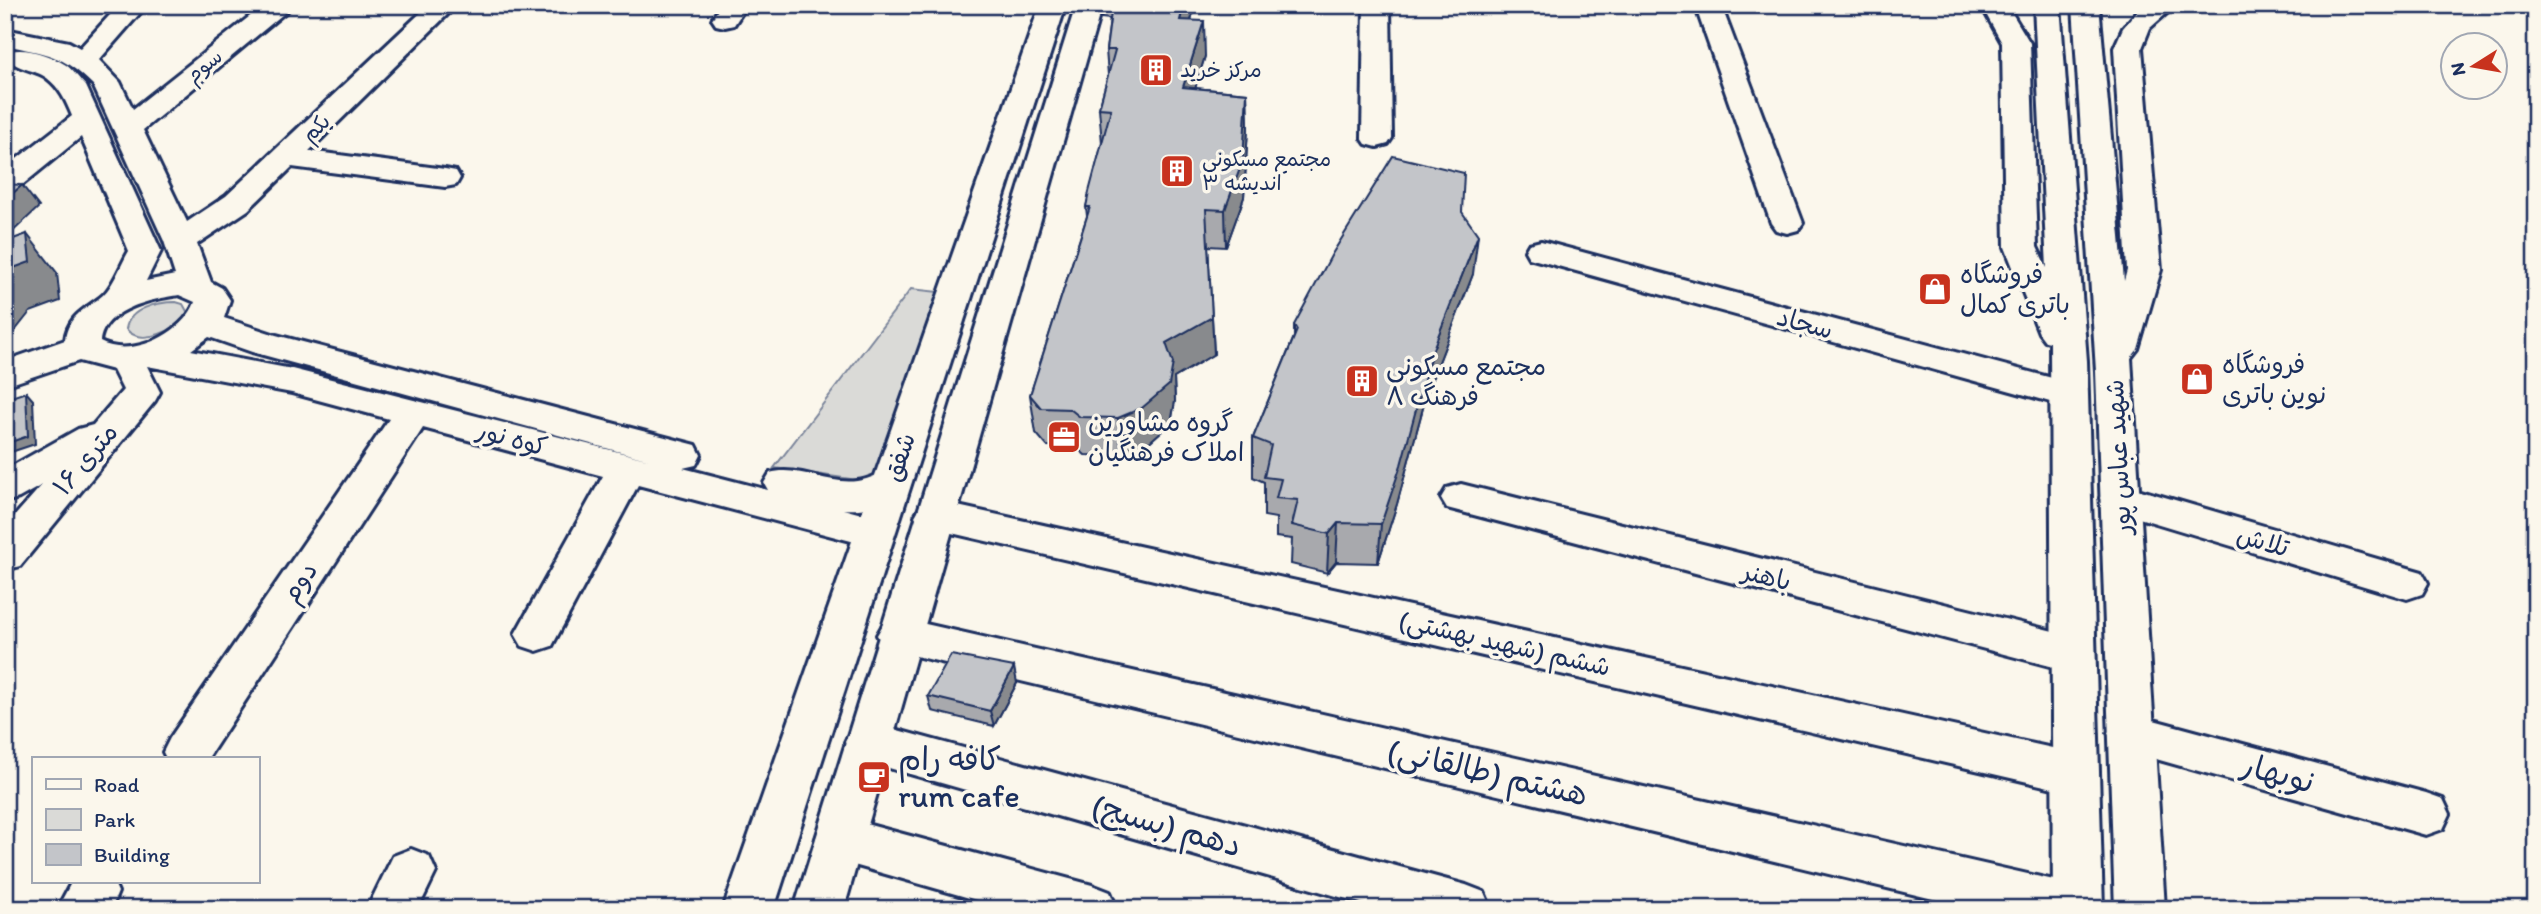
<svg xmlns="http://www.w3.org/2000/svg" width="2541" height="914" viewBox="0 0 2541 914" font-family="Itim,'Playpen Sans Arabic',sans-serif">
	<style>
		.green { fill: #dadad7; stroke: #7a849a; stroke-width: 2 }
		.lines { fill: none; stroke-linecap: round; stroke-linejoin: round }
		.minor-casing { stroke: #1b2f5e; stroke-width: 6 }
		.major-casing { stroke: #1b2f5e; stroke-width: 6 }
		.minor { fill: #fbf7ec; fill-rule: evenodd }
		.major { fill: #fbf7ec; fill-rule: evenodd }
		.wall { fill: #a8a9ad; stroke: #1b2f5e; stroke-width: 2 }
		.shaded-wall { fill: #888a8d; stroke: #1b2f5e; stroke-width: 2 }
		.building { fill: #c3c5c9; stroke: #1b2f5e; stroke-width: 2 }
		.labels { text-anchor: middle; stroke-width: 7; stroke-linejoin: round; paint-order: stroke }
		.far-street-label { font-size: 21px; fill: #1b2f5e; stroke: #fbf7ec }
		.far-poi-label { font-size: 21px; fill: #1b2f5e; stroke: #fbf7ec; text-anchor: start }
		.poi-label { font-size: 26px; fill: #1b2f5e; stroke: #fbf7ec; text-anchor: start }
		.street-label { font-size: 26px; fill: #1b2f5e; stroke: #fbf7ec }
		.near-poi-label { font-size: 32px; fill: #1b2f5e; stroke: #fbf7ec; text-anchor: start }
		.near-street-label { font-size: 32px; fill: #1b2f5e; stroke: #fbf7ec }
	</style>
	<rect width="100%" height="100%" fill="#fbf7ec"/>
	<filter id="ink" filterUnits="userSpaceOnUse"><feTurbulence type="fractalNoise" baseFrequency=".0143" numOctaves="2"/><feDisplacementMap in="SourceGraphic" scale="14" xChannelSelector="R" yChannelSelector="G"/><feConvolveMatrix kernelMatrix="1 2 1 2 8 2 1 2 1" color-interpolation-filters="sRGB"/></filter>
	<g filter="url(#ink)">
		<g class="green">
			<polygon points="911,289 948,293 878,483 774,468"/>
			<path d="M176,302L183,304L188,313C178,330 141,347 126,329C129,308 158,302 176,302Z"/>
		</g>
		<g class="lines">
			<g class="minor-casing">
				<g id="minor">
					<path d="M119,5H147L99,60L120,82L133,109L264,5H294L143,130L187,222L226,196L429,5H457L309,151L445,169L456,171L460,178L456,185L445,187L292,167L248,210L197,244L211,282L222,288L230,300L224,318L276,335L696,445L701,455L696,465L683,468L768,490L764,483L770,473C798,465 827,485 857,481C877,479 881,467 904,474L910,484C898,504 865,511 843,509L888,521L894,532L888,543L874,547L638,485L552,646L537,651L522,646L515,634L603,476L423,428L208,758H166L163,752L170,738L389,419L292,393L147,366L160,392L155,401L20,566L5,570V527L42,485L19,498L5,502V470L78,429L93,425L123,390L113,370L79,361L5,386V361L65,340C68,314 87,309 103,295C114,285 121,264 129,251L81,137L16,190L5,192V168L72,116C66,101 60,88 47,78C35,69 16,70 7,57L11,51C27,47 52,56 66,65C73,70 80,80 86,86L161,251L146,281L175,275L164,241L93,85C62,54 47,54 5,45V29L69,42L80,48ZM179,295L195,302C184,333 132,359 100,342C103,309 152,299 179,295ZM209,337L252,352L650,460L292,369L191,350Z"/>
					<polygon points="721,5 747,5 734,25 725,27 716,25 712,19"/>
					<polygon points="1364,5 1390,5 1392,138 1388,144 1377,147 1366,144 1362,138"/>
					<polygon points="1695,5 1721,5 1803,223 1798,230 1787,233 1776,230 1771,223"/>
					<polygon points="1541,241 2082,386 2087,395 2082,404 2069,407 1529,258 1525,251 1529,244"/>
					<polygon points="1461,484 2073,636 2089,641 2095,654 2089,667 2073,672 1447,508 1441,498 1447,488"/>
					<polygon points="2120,484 2422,572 2428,583 2422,594 2407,599 2106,508 2100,498 2106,488"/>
					<polygon points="935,501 2075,753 2092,759 2099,773 2092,787 2075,793 921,526 915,516 921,506"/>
					<polygon points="899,618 2076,885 2094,892 2101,909 1975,909 899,652 884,647 877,635 884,623"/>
					<polygon points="2131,714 2426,793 2443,799 2450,814 2443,829 2426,835 2131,752 2115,747 2108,733 2115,719"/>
					<polygon points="868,722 1466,885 1484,892 1491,909 1382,909 868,762 852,756 845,742 852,728"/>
					<polygon points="840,817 1092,885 1110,892 1117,909 1008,909 840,861 823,855 816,839 823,823"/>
					<polygon points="411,849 429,856 436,872 418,909 367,909 393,856"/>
					<polygon points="72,881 113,881 118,892 111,909 57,909"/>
				</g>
			</g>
			<g class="major-casing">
				<g id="major">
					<polygon points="1040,5 1066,5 774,909 723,909"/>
					<polygon points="1076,5 1102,5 844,909 794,909"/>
					<polygon points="1981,5 2007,5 2030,43 2037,247 2047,268 2034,5 2060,5 2087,361 2103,909 2053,909 2050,342 2045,341 2039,333 2005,247 2002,43"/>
					<polygon points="2073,5 2099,5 2124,281 2127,270 2114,48 2123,28 2141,7 2176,5 2150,28 2142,48 2161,270 2138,349 2131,358 2165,909 2115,909 2096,371"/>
				</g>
			</g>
			<use href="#minor" class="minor"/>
			<use href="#major" class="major"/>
		</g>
		<g class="wall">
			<polygon points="1101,5 1195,5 1191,20 1205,56 1195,88 1247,93 1248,128 1244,197 1226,247 1208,246 1214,354 1174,378 1175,401 1171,423 1145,446 1122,456 1085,455 1076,447 1047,446 1036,433 1030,395 1087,216 1086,207 1102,143 1099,108 1108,75 1106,50 1110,19 1102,18"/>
			<polygon points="1462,212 1473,274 1427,393 1397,504 1378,563 1336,562 1327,573 1291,564 1292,539 1276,537 1276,518 1264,516 1264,482 1253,477 1253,438 1294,337 1294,325"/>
			<polygon points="1017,683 994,726 932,711 928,696"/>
		</g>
		<g class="shaded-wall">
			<polygon points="1184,5 1195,5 1182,55 1180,20"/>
			<polygon points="1204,21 1205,56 1185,122 1183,87"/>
			<polygon points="1247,93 1248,128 1244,197 1226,247 1225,210"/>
			<polygon points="22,185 39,207 5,239 5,200"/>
			<polygon points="27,234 57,273 60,301 30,312 11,336 11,351 5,354 5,271"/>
			<polygon points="1478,235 1473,274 1427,393 1397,504 1378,563 1381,524 1431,354"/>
			<polygon points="1212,317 1214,354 1174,378 1175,401 1171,423 1145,446 1122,456 1118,418 1166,343"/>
			<polygon points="26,392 33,400 35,444 5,454 5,444"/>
			<polygon points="1338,523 1336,562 1327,573 1329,534"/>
			<polygon points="1014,667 1017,683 994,726 990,711"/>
		</g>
		<g class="building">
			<polygon points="1112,5 1184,5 1180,20 1204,21 1183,87 1247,93 1243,160 1225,210 1206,209 1212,317 1166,343 1173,363 1169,385 1142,408 1118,418 1080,417 1070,409 1041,408 1030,395 1090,207 1086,207 1089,192 1111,109 1099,108 1115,50 1106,50"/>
			<polygon points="1393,156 1464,173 1462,212 1478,235 1431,354 1401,465 1381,524 1338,523 1329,534 1292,525 1298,500 1276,498 1281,479 1264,477 1271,445 1253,438 1297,330 1294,325 1332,254"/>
			<polygon points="5,184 22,185 5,200"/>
			<polygon points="27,234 30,262 5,271 5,242"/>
			<polygon points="26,392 28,436 5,444 5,399"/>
			<polygon points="951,655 1014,667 990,711 928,696"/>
		</g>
	</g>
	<defs>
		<g id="building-square" transform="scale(1.75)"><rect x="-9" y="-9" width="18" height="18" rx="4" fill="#c8321e" stroke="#fbf7ec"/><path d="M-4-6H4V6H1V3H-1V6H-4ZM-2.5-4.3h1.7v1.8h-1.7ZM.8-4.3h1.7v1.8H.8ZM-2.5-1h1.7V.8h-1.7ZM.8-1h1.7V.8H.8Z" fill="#fff"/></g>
		<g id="shop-square" transform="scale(1.75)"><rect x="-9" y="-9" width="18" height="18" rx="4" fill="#c8321e" stroke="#fbf7ec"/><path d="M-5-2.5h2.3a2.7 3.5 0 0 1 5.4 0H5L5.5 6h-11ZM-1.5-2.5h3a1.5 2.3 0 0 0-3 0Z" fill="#fff"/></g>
		<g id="office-square" transform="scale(1.75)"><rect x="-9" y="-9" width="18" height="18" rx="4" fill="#c8321e" stroke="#fbf7ec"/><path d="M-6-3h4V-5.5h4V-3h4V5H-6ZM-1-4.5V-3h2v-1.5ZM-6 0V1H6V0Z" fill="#fff"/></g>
		<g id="cafe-square" transform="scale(1.75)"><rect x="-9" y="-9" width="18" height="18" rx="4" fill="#c8321e" stroke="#fbf7ec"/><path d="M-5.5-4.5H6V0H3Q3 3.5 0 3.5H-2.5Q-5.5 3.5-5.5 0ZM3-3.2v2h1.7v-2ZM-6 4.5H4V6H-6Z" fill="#fff"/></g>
	</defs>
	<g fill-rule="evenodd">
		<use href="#building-square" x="1156" y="70"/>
		<use href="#building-square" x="1177" y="171"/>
		<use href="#shop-square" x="1935" y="289"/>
		<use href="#shop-square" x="2197" y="379"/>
		<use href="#building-square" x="1362" y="381"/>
		<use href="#office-square" x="1064" y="437"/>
		<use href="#cafe-square" x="874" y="777"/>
	</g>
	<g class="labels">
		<g class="far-street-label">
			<text transform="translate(204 66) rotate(-39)" y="7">سوم</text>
			<text transform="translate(316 128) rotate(-44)" y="7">یکم</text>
		</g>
		<g class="far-poi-label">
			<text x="1180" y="77">مرکز خرید</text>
			<text x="1202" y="166">مجتمع مسکونی<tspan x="1202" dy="24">اندیشه ۳</tspan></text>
		</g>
		<g class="poi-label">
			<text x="1960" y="283">فروشگاه<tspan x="1960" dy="30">باتری کمال</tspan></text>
			<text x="2222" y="373">فروشگاه<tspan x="2222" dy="30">نوین باتری</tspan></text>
			<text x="1386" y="375">مجتمع مسکونی<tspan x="1386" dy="30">فرهنگ ۸</tspan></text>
			<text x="1088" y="431">گروه مشاورین<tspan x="1088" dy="30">املاک فرهنگیان</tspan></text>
		</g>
		<g class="street-label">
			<text transform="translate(1805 323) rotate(15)" y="9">سجاد</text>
			<text transform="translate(512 438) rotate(15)" y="9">کوه نور</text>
			<text transform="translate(899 457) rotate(-71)" y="9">شفق</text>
			<text transform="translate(2118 457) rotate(-93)" y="9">شهید عباس پور</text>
			<text transform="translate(85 459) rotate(-50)" y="9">۱۶ متری</text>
			<text transform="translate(2263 541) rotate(16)" y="9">تلاش</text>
			<text transform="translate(1767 576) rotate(14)" y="9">باهنر</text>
			<text transform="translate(299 582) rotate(-56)" y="9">دوم</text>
			<text transform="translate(1505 643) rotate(13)" y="9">ششم (شهید بهشتی)</text>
		</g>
		<g class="near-poi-label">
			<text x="898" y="770">کافه رام<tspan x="898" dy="37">rum cafe</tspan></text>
		</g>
		<g class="near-street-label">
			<text transform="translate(1488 772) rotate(13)" y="11">هشتم (طالقانی)</text>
			<text transform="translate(2278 773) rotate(15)" y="11">نوبهار</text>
			<text transform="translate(1167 825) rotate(16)" y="11">دهم (بسیج)</text>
		</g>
	</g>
	<rect width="2541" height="914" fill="none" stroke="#fbf7ec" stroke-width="28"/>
	<rect x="14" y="14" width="2513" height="886" fill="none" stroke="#1b2f5e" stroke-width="2.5" filter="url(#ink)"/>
	<rect x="32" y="757" width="228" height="126" fill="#fbf7ec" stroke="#a1a7b3" stroke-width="2"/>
	<rect x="46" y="779" width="35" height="10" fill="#fbf7ec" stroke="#a1a7b3" stroke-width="2"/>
	<text x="94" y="792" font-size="21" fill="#1b2f5e">Road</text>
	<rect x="46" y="809" width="35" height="21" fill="#dadad7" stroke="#a1a7b3" stroke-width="2"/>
	<text x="94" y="827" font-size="21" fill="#1b2f5e">Park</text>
	<rect x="46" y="844" width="35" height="21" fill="#c3c5c9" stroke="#a1a7b3" stroke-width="2"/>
	<text x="94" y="862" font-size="21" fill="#1b2f5e">Building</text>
	<g transform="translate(2474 66) rotate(259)"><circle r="33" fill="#fbf7ec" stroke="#a1a7b3" stroke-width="2"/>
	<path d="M0-5L12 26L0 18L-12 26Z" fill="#c8321e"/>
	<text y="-10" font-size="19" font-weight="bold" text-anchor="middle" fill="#1b2f5e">N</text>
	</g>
</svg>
